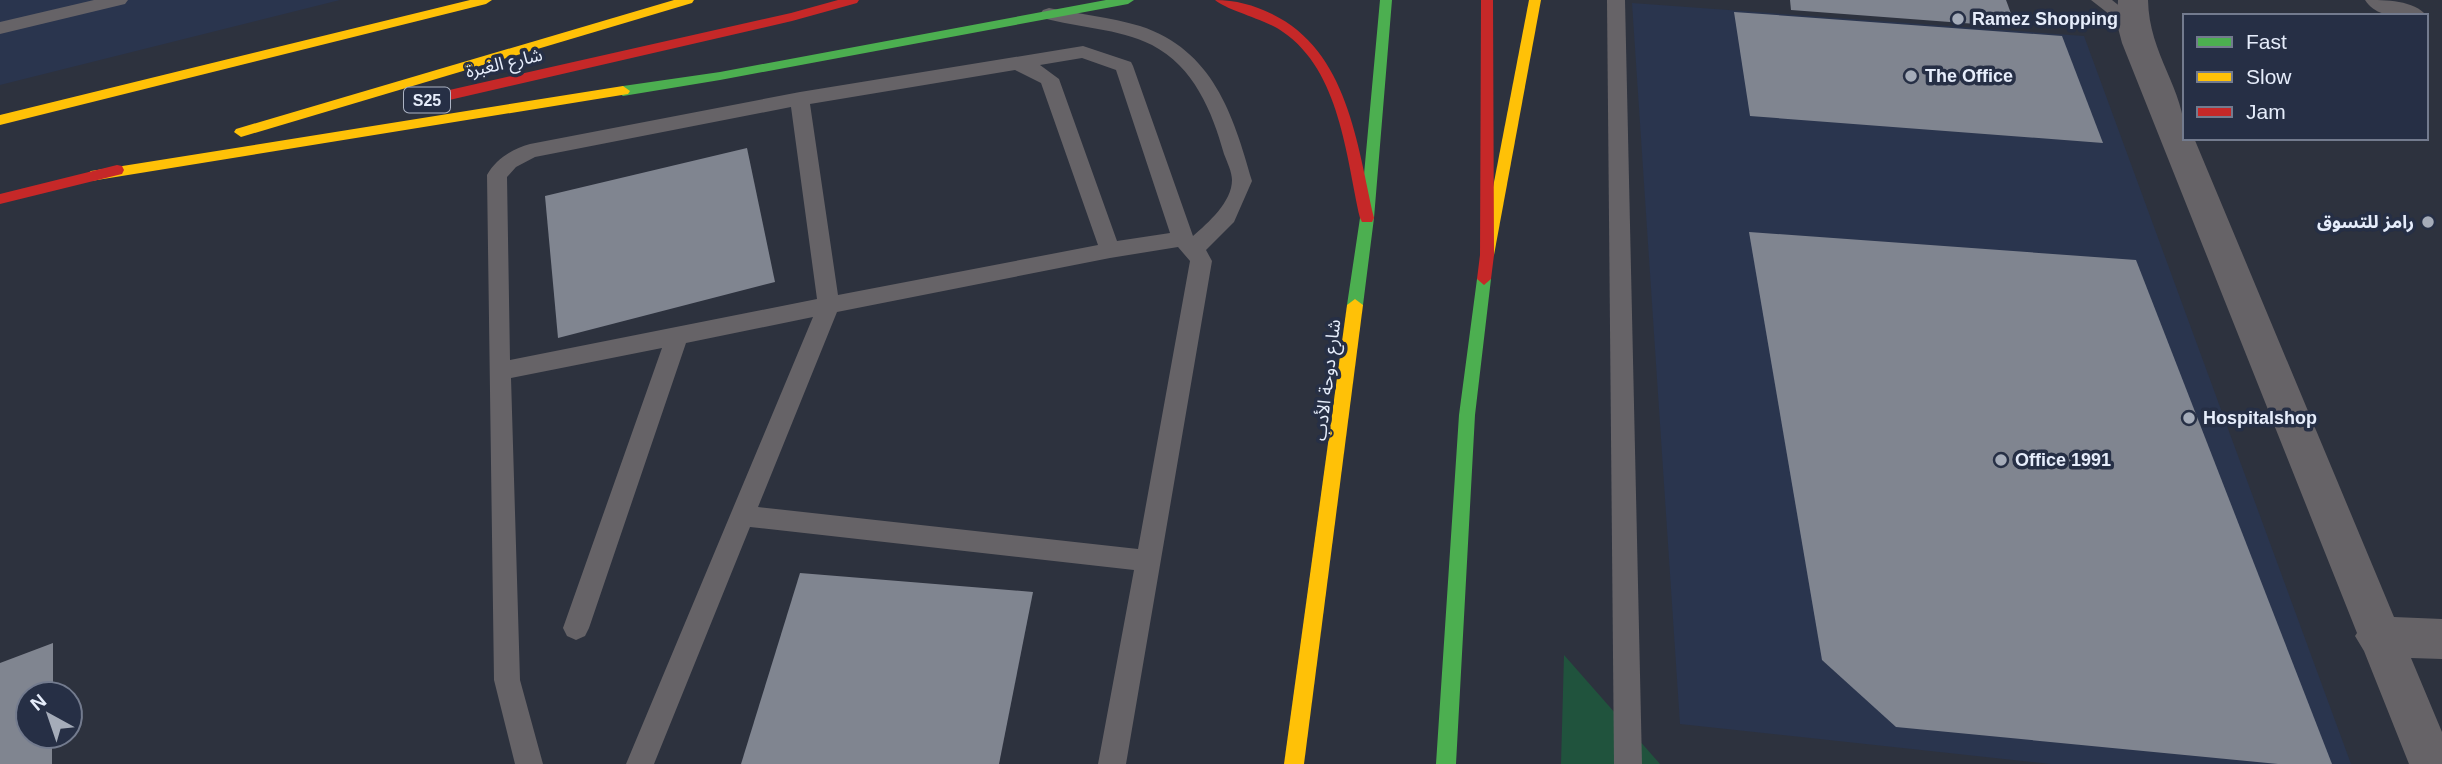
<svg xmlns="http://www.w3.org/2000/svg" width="2442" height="764" viewBox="0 0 2442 764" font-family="Helvetica,'Noto Sans Arabic',sans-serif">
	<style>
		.built { fill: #2a354e }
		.green { fill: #20533d }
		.building { fill: #808590 }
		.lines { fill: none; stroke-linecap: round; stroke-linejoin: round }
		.lane { fill: #666367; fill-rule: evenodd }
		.street { fill: #666367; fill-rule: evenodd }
		.fast { fill: #4caf50; fill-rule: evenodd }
		.slow { fill: #ffc107; fill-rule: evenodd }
		.jam { fill: #c62828; fill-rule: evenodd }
		.poi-dot { fill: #a5acb9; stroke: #262f45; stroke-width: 2.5 }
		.labels { text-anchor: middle; stroke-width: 7; stroke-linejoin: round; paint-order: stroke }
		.shield { fill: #262f45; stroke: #acb4c4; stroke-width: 2 }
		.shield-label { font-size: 16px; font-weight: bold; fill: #e6edfb }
		.poi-label { font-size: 18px; font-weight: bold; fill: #e6edfb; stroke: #262f45; text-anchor: start }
		.street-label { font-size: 18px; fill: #e6edfb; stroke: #262f45 }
	</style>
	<rect width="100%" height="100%" fill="#2d323e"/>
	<g class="built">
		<polygon points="0,0 340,0 0,85"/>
		<polygon points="1632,3 2084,36 2351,764 2051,764 1680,724"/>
	</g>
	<polygon class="green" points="1564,655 1660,764 1561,764"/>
	<g class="building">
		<polygon points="1790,0 2006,0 2016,27 1791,10"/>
		<polygon points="1734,12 2062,36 2103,143 1750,116"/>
		<polygon points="747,148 775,282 558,338 545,196"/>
		<polygon points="1749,232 2136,260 2332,764 2278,764 1896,727 1822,660"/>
		<polygon points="800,573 1033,592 999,764 741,764"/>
		<polygon points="53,643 53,694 28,694 28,736 52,736 52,764 0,764 0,663"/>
	</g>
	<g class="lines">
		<g class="lane">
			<polygon points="94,0 128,0 125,4 0,34 0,22"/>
			<polygon points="1607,0 1625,0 1642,764 1614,764"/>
			<polygon points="2091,0 2112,0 2142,24 2133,30 2127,28"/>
			<path d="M1049,8C1079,14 1110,17 1140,26C1213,50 1233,114 1252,181L1234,222L1206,250L1212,261L1126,764H1098L1134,570L750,527L654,764H626L813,317L686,343L589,628L585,636L576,640L567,636L563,628L662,348L511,378L520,680L543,764H515L494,680L487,175C496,159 512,149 530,144L800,92L1083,46L1131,62L1133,66L1193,236C1208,223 1232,202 1232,180C1232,172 1227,162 1224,154C1212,111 1194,67 1152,45C1117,28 1079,28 1043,18L1040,14L1043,10ZM1082,58L1116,70L1170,233L1117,241L1059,79L1040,65ZM1015,70L1041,83L1098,245L838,295L810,104ZM791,107L817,299L510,360L507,177L516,167L535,157ZM1178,247L1190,261L1138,549L758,507L837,312L1110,258Z"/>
		</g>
		<g class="street">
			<path d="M2118,0H2148C2149,55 2185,89 2185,138H2194L2394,617L2442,619V659L2411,658L2442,732V764H2409L2364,651L2355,636L2357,633L2122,43L2117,24Z"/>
			<path d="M2365,0C2386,0 2414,0 2427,16C2411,15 2379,22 2365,0Z"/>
		</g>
		<g class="fast">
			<polygon points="1106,0 1134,0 1128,4 720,80 623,96 616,91 623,86 720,72"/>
			<polygon points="1380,0 1392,0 1374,218 1363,305 1355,311 1347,305 1360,218"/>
			<polygon points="1484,273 1491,279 1475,415 1456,764 1436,764 1459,415 1477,279"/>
		</g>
		<g class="slow">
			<polygon points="470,0 492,0 486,4 0,125 0,115"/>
			<polygon points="674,0 694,0 692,3 241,137 234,132 236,129"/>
			<polygon points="1529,0 1541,0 1494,255 1487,261 1480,255"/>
			<polygon points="623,86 630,91 628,94 91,181 84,176 91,171"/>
			<polygon points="1355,299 1363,305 1304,764 1284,764 1347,305"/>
		</g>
		<g class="jam">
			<polygon points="838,0 859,0 857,3 792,21 445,101 438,96 445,91 791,13"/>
			<path d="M1215,0C1236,0 1253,5 1272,14C1348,51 1357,144 1374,218L1372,222H1362L1360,218C1346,156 1340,71 1283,32C1265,19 1226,10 1215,0Z"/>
			<polygon points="1481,0 1493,0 1494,255 1491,279 1484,285 1477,279 1480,255"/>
			<polygon points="117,165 122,166 124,170 122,174 0,204 0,194"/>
		</g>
	</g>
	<g class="poi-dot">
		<circle cx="1958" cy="19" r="7"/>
		<circle cx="1911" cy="76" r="7"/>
		<circle cx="2428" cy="222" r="7"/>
		<circle cx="2189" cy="418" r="7"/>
		<circle cx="2001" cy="460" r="7"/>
	</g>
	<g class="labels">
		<rect class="shield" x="404" y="87.5" width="46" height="25" rx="5"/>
		<g class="shield-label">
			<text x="427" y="106">S25</text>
		</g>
		<g class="poi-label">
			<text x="1972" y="25">Ramez Shopping</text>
			<text x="1925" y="82">The Office</text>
			<text x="2414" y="228" text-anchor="end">رامز للتسوق</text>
			<text x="2203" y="424">Hospitalshop</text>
			<text x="2015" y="466">Office 1991</text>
		</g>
		<g class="street-label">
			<text transform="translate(504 63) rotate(-13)" y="6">شارع الغبرة</text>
			<text transform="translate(1327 380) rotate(-83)" y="6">شارع دوحة الأدب</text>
		</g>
	</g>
	<rect x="2183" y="14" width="245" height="126" fill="#262f45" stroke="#737b8e" stroke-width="2"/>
	<rect x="2197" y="37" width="35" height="10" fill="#4caf50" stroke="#737b8e" stroke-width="2"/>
	<text x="2246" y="49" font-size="21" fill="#e6edfb">Fast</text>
	<rect x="2197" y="72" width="35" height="10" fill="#ffc107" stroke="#737b8e" stroke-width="2"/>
	<text x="2246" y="84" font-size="21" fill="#e6edfb">Slow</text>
	<rect x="2197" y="107" width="35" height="10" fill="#c62828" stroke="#737b8e" stroke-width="2"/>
	<text x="2246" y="119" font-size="21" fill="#e6edfb">Jam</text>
	<g transform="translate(49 715) rotate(320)"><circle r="33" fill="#262f45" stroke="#737b8e" stroke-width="2"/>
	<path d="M0-5L12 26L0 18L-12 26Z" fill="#a5acb9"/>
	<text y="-10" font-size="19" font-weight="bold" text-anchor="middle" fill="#e6edfb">N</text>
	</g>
</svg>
